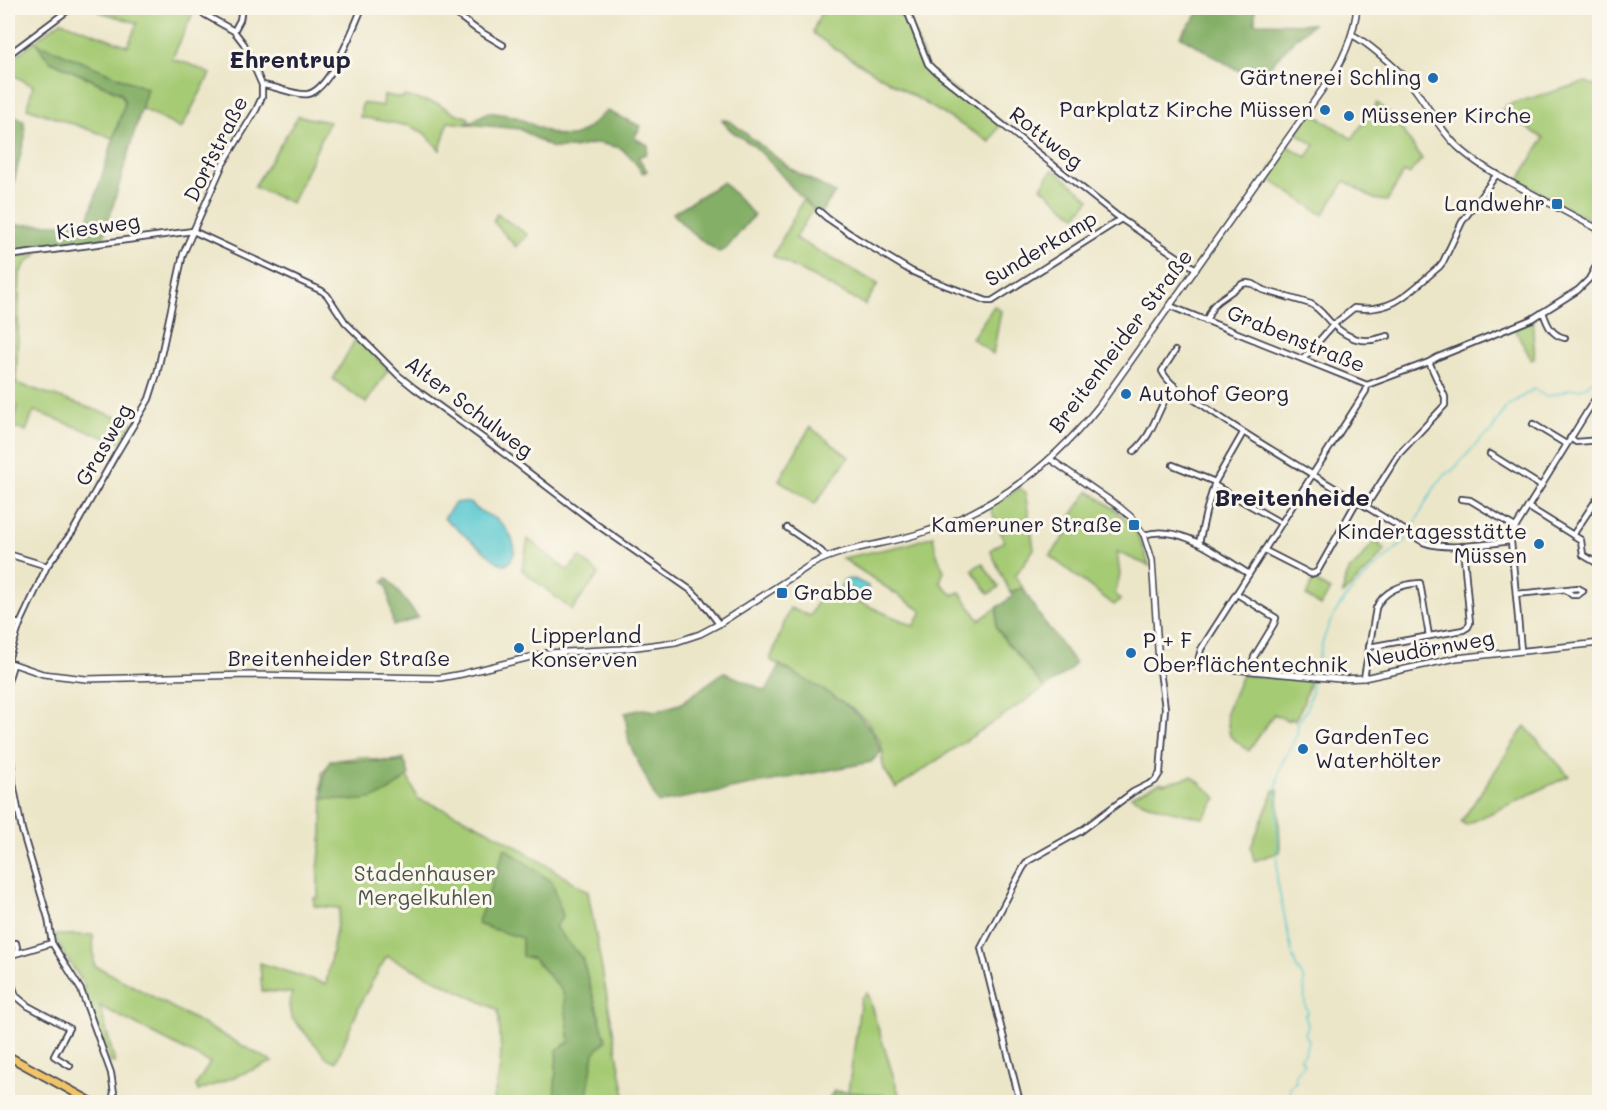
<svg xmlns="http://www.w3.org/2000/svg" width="1607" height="1110" viewBox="0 0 1607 1110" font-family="Mali,sans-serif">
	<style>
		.green { fill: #a6cb75; stroke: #647658; stroke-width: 1.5 }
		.forest { fill: #84af66; stroke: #536850; stroke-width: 1.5 }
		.water { fill: #5cc9d0; stroke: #3f7686; stroke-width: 1.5 }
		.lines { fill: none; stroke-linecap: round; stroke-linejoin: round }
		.stream { stroke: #5cc9d0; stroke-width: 1.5 }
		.minor-casing { stroke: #403f50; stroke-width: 8 }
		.tertiary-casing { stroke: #403f50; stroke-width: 8 }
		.primary-casing { stroke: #403f50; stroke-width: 10 }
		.minor { stroke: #fff; stroke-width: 4.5 }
		.tertiary { stroke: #fff; stroke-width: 5 }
		.primary { stroke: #f0c469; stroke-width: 7 }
		.poi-dot { fill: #1f6fb2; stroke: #fbf7ec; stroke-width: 2 }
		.labels { text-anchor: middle; stroke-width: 6; stroke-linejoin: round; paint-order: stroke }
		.poi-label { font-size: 21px; fill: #22223b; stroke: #fbf7ec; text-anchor: start }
		.street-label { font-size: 21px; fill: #22223b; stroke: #fbf7ec }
		.park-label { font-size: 21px; fill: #4a554c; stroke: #fbf7ec }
		.quarter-label { font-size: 24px; font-weight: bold; fill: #22223b; stroke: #fbf7ec }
	</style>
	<rect width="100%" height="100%" fill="#fbf7ec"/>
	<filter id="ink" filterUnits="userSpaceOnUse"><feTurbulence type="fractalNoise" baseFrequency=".0167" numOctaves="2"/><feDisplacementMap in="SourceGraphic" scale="12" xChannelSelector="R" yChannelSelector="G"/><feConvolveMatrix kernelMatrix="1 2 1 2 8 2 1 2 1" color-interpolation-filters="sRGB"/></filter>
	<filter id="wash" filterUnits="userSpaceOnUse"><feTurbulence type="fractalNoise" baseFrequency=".008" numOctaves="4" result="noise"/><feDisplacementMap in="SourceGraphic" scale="24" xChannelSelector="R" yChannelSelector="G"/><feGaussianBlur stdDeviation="1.35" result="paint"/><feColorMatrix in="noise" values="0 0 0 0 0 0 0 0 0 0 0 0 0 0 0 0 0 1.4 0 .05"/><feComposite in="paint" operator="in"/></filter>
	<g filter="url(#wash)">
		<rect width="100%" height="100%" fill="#ece6c9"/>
		<g class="green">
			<polygon points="98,8 175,8 193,13 172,59 192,65 210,74 181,129 141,108 146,89 51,61 121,94 125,103 113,138 27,108 33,86 8,72 8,62 61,21 128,46 137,23 97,11"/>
			<polygon points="823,8 883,8 909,20 927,66 931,72 1000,125 990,142 837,50 814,34 813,31"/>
			<polygon points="1586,82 1599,87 1599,225 1518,181 1544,138 1500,112 1507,105"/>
			<polygon points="384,95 403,98 404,96 439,104 452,112 469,118 467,124 448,122 440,150 423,132 409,126 360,117 362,103 383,106"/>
			<polygon points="1377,103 1392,115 1422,159 1409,174 1404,172 1387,201 1374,199 1345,181 1323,215 1272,181 1268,176 1269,171 1287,146 1307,157 1315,145 1296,133 1311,112 1352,139"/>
			<polygon points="298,116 329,122 292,203 254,187"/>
			<polygon points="1053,169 1090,199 1076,216 1041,187"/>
			<polygon points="803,200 813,209 795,238 878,284 865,305 773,256"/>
			<polygon points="497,214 528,235 516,247 493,221"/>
			<polygon points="38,254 26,263 20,273 16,383 134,423 120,443 34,411 26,431 14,427 17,405 8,403 8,300 10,291 11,257"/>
			<polygon points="994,306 1001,311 993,354 972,338"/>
			<path d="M1530,321L1534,322C1531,334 1536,346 1534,358L1531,359L1515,329Z"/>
			<polygon points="358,339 388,370 366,403 333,379 355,340"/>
			<polygon points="810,427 849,457 815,504 779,480"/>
			<polygon points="1020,488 1025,492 1034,549 1015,576 1023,588 1010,592 990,550 1004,541 990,507"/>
			<path d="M1089,491C1123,515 1138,523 1149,566L1117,552L1120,575L1115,594L1121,599L1114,605L1050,556L1070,529L1065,525Z"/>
			<polygon points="1378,530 1383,538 1379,545 1385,550 1370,568 1343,594 1344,583 1349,571 1359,561 1373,543"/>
			<polygon points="933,536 936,552 944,571 940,582 953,595 960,592 979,620 998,607 996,626 1006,642 1014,650 1044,688 896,788 884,769 882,760 883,753 880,741 867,721 852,708 770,660 790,608 810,616 825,587 914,626 922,611 842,558 905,545"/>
			<polygon points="528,539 565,569 568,570 580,557 599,574 572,610 522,570"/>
			<polygon points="982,563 999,587 989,594 972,570"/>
			<polygon points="1313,580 1330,590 1321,606 1306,596"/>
			<polygon points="1242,675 1310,680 1303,704 1295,720 1290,718 1289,721 1274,714 1249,751 1230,736 1226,712"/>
			<polygon points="1525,726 1569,776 1466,825 1461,822"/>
			<path d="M361,757C375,759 390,764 404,758L405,771L418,799C483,822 531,855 588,892L626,1102H496L493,1098C504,1064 501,1044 498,1010L387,956L363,998L336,1062L327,1058L291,1017L289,1005L292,993L262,991L260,963L326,984L340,908L314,906V898H318V870L322,834L323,789H321L322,773L332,761Z"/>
			<path d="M1192,776L1217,798L1203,818C1179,813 1153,808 1131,796L1162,782L1163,784Z"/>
			<polygon points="1274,790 1278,790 1280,852 1254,861 1251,847"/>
			<polygon points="55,935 93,935 94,965 273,1062 198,1091 196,1085 210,1063 100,1006 115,1063 110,1062 82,990 85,986 57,943"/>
			<polygon points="867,993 900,1097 848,1092 861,998"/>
		</g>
		<g class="forest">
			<polygon points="1203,8 1255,8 1255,23 1313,24 1296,38 1256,81 1180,36"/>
			<polygon points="37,43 147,89 103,240 8,253 8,221 16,225 87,223 125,103 121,93 51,61 43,53"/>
			<path d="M607,111L641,126L634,138L648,145L646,154L638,157L647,171L643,173L633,160L621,148L598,143L573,148H552L520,129L467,124L488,112C497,114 507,114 516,117C532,123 560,143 578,134C587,130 599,117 607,111Z"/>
			<polygon points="8,112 24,121 25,137 8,205"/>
			<path d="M722,119L731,122L791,169L835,193L820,214C794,195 778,167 754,146C743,138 727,131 722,119Z"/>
			<path d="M723,182L754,215L726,249L719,252C701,241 686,230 673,213Z"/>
			<path d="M387,578L418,617C410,620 402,625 393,625L387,586L383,582Z"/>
			<polygon points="1023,588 1037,612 1075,663 1069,671 1044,688 1014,650 1006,642 996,626 998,607 1013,596 1010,592"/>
			<path d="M780,665C816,687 870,709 881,752L871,762L658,803L629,743L625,713L643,709L656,711L680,704L724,672L766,691Z"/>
			<path d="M330,760L405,762L409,775C377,805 363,802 322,798L324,776Z"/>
			<polygon points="505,848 552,882 563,916 555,927 582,958 606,1040 594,1053 586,1102 554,1102 557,1050 570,1041 563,992 534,959 522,956 522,938 477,924"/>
			<polygon points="834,1091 900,1097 905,1102 826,1102"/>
		</g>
		<g class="water">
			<path d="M463,502L472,504C477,512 488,514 496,519C506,526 516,541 514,553C514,557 509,562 506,565L498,562L491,557L444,518L455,503Z"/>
			<path d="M854,579L868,586V592C858,598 851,594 842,590L841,586L844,580Z"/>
		</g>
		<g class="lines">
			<g class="stream">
				<path d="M1412,530C1419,516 1437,475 1452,471L1481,439L1491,432L1506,407L1534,389L1546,397L1571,389H1582L1600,375"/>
				<path d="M1314,675C1319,656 1323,635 1333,617C1348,588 1383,561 1407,539"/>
				<polyline points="1277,852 1278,838 1276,816 1278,814 1276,790 1280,768 1297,734 1298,722 1306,711 1311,694 1312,680"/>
				<polyline points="1277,856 1277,880 1292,953"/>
				<polyline points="1289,1102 1288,1100 1291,1085 1296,1082 1295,1075 1304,1064 1300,1057 1305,1054 1306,1046 1309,1044 1308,1038 1305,1035 1308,1025 1305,1016 1308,1012 1305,1005 1304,979 1297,968 1293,957"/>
			</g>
		</g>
	</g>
	<g filter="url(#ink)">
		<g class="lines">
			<g class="minor-casing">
				<g id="minor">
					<polyline points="448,8 476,29 503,45"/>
					<polyline points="906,8 928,64 934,70 1121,219 1196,269"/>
					<polyline points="8,12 9,8"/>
					<polyline points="234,31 240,20 242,8"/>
					<polyline points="8,55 71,8"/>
					<path d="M262,85C276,86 296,96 308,94C331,89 353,28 362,8"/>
					<polyline points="819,211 827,218 858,239 911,271 931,280 987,301 992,301 1121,219"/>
					<polyline points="193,231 322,291 327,295 345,322 398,375 414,388 494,446 596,524 692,591 700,599 719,624"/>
					<polyline points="8,256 193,231"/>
					<polyline points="1170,306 1367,385"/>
					<path d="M1543,312C1547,324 1551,335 1565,338"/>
					<path d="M1206,321L1213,306L1218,301L1242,284L1247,283L1253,284L1263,290L1311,304C1320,309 1325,317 1332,324C1342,333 1356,342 1370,340C1376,340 1382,337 1388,336"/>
					<path d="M1175,351L1162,371C1169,386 1190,397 1204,406C1274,455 1351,495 1423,542C1444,551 1488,544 1511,541"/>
					<path d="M1303,359L1333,325L1354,308C1395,313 1410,291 1439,267L1443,262L1462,222L1497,174"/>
					<polyline points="1367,385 1429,362 1438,357 1532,319 1578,290 1589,279 1600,259"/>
					<polyline points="1533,424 1566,444"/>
					<polyline points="1570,438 1576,442 1600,440"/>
					<polyline points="1595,440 1600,466"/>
					<path d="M1134,451C1150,438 1155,419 1164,402C1167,396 1171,391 1175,386"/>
					<polyline points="1490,454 1541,486"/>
					<polyline points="1173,465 1215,482"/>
					<polyline points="1214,485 1281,523"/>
					<polyline points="1461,499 1470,500 1515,527"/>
					<polyline points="1366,506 1399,454 1445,405 1445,397 1429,362"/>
					<polyline points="1528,507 1581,540 1583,555 1600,565"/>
					<polyline points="787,528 821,551 826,557"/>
					<path d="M1144,535C1181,523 1219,556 1249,574"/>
					<polyline points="1573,535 1600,494"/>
					<polyline points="1199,543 1206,512 1215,482 1243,433"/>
					<polyline points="1264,550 1311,574 1317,572 1357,501"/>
					<polyline points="8,554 47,566"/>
					<polyline points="1566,590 1572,595 1578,595 1583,591"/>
					<polyline points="1237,594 1276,618 1274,624 1254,657 1252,670"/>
					<polyline points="1516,594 1578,588 1583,591"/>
					<polyline points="8,621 20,624"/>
					<polyline points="1369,647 1463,630 1468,627 1470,623 1463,546"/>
					<polyline points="1521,650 1511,541 1512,533 1600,391"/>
					<polyline points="8,660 20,624 47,566 73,531 115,456 149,399 157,374 183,254 223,164 256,110 262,97 262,85 244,44 234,31 195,9 188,8"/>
					<polyline points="1197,665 1201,649 1366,391 1367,385"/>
					<path d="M1364,678L1376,608C1383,591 1402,584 1420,583L1429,636"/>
					<polyline points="8,681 13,665"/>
					<polyline points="8,742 10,747 13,783 22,830 48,918 52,943 81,990 111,1073 114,1093 111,1102"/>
					<polyline points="16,943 18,952"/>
					<polyline points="8,956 52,943"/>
					<polyline points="8,973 16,996 28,1006 69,1028 54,1056 70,1066"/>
					<polyline points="1020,1102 981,948 1023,868 1028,861 1081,831 1133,792 1155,781 1160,773 1165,708 1159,663"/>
				</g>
			</g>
			<g class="tertiary-casing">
				<g id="tertiary">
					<path d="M1352,35C1368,42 1407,77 1417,92C1430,110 1441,131 1458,147C1477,165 1503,179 1527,191C1551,204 1575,217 1600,230"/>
					<polyline points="1050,459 1118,506 1131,517 1144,535 1152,560 1159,663 1340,679 1364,678 1456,658 1600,643"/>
					<path d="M8,662L43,674L86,679L250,675L440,678L462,674L547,653L621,649L676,642L700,634L719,624L812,564C845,547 883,545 918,534C993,512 1051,466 1099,406L1334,73C1347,52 1354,32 1357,8"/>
				</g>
			</g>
			<g class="primary-casing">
				<polyline id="primary" points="8,1056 92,1102"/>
			</g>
			<use href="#minor" class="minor"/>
			<use href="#tertiary" class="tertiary"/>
			<use href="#primary" class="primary"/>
		</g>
	</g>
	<g class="poi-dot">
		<circle cx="1433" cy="78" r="6"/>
		<circle cx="1325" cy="110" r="6"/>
		<circle cx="1349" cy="116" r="6"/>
		<rect x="1551" y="198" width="12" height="12" rx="3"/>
		<circle cx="1126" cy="394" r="6"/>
		<rect x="1128" y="519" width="12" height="12" rx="3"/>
		<circle cx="1539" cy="544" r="6"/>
		<rect x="776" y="587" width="12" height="12" rx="3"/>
		<circle cx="519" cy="648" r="6"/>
		<circle cx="1131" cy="653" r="6"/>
		<circle cx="1303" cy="749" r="6"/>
	</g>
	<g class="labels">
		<g class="poi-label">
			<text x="1421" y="85" text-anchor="end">Gärtnerei Schling</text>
			<text x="1313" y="117" text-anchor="end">Parkplatz Kirche Müssen</text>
			<text x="1361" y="123">Müssener Kirche</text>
			<text x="1545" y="211" text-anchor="end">Landwehr</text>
			<text x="1138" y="401">Autohof Georg</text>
			<text x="1122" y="532" text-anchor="end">Kameruner Straße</text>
			<text x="1527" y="539" text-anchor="end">Kindertagesstätte<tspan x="1527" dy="24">Müssen</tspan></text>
			<text x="794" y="600">Grabbe</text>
			<text x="531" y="643">Lipperland<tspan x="531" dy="24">Konserven</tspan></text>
			<text x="1143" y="648">P + F<tspan x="1143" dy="24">Oberflächentechnik</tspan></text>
			<text x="1315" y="744">GardenTec<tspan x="1315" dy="24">Waterhölter</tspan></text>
		</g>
		<g class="street-label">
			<text transform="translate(1046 138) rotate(38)" y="7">Rottweg</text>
			<text transform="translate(216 149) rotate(-63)" y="7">Dorfstraße</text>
			<text transform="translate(98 227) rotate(-8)" y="7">Kiesweg</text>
			<text transform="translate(1041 249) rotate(-31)" y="7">Sunderkamp</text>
			<text transform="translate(1296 339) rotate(22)" y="7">Grabenstraße</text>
			<text transform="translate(1121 341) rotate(-53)" y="7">Breitenheider Straße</text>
			<text transform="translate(469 407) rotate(37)" y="7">Alter Schulweg</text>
			<text transform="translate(104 445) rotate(-60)" y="7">Grasweg</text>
			<text transform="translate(1430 649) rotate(-10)" y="7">Neudörnweg</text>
			<text x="339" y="666">Breitenheider Straße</text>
		</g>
		<g class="park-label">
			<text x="425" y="881">Stadenhauser<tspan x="425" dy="24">Mergelkuhlen</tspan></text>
		</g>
		<g class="quarter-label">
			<text x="290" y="68">Ehrentrup</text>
			<text x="1292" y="506">Breitenheide</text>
		</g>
	</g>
	<rect width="1607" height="1110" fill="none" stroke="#fbf7ec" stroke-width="30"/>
</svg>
